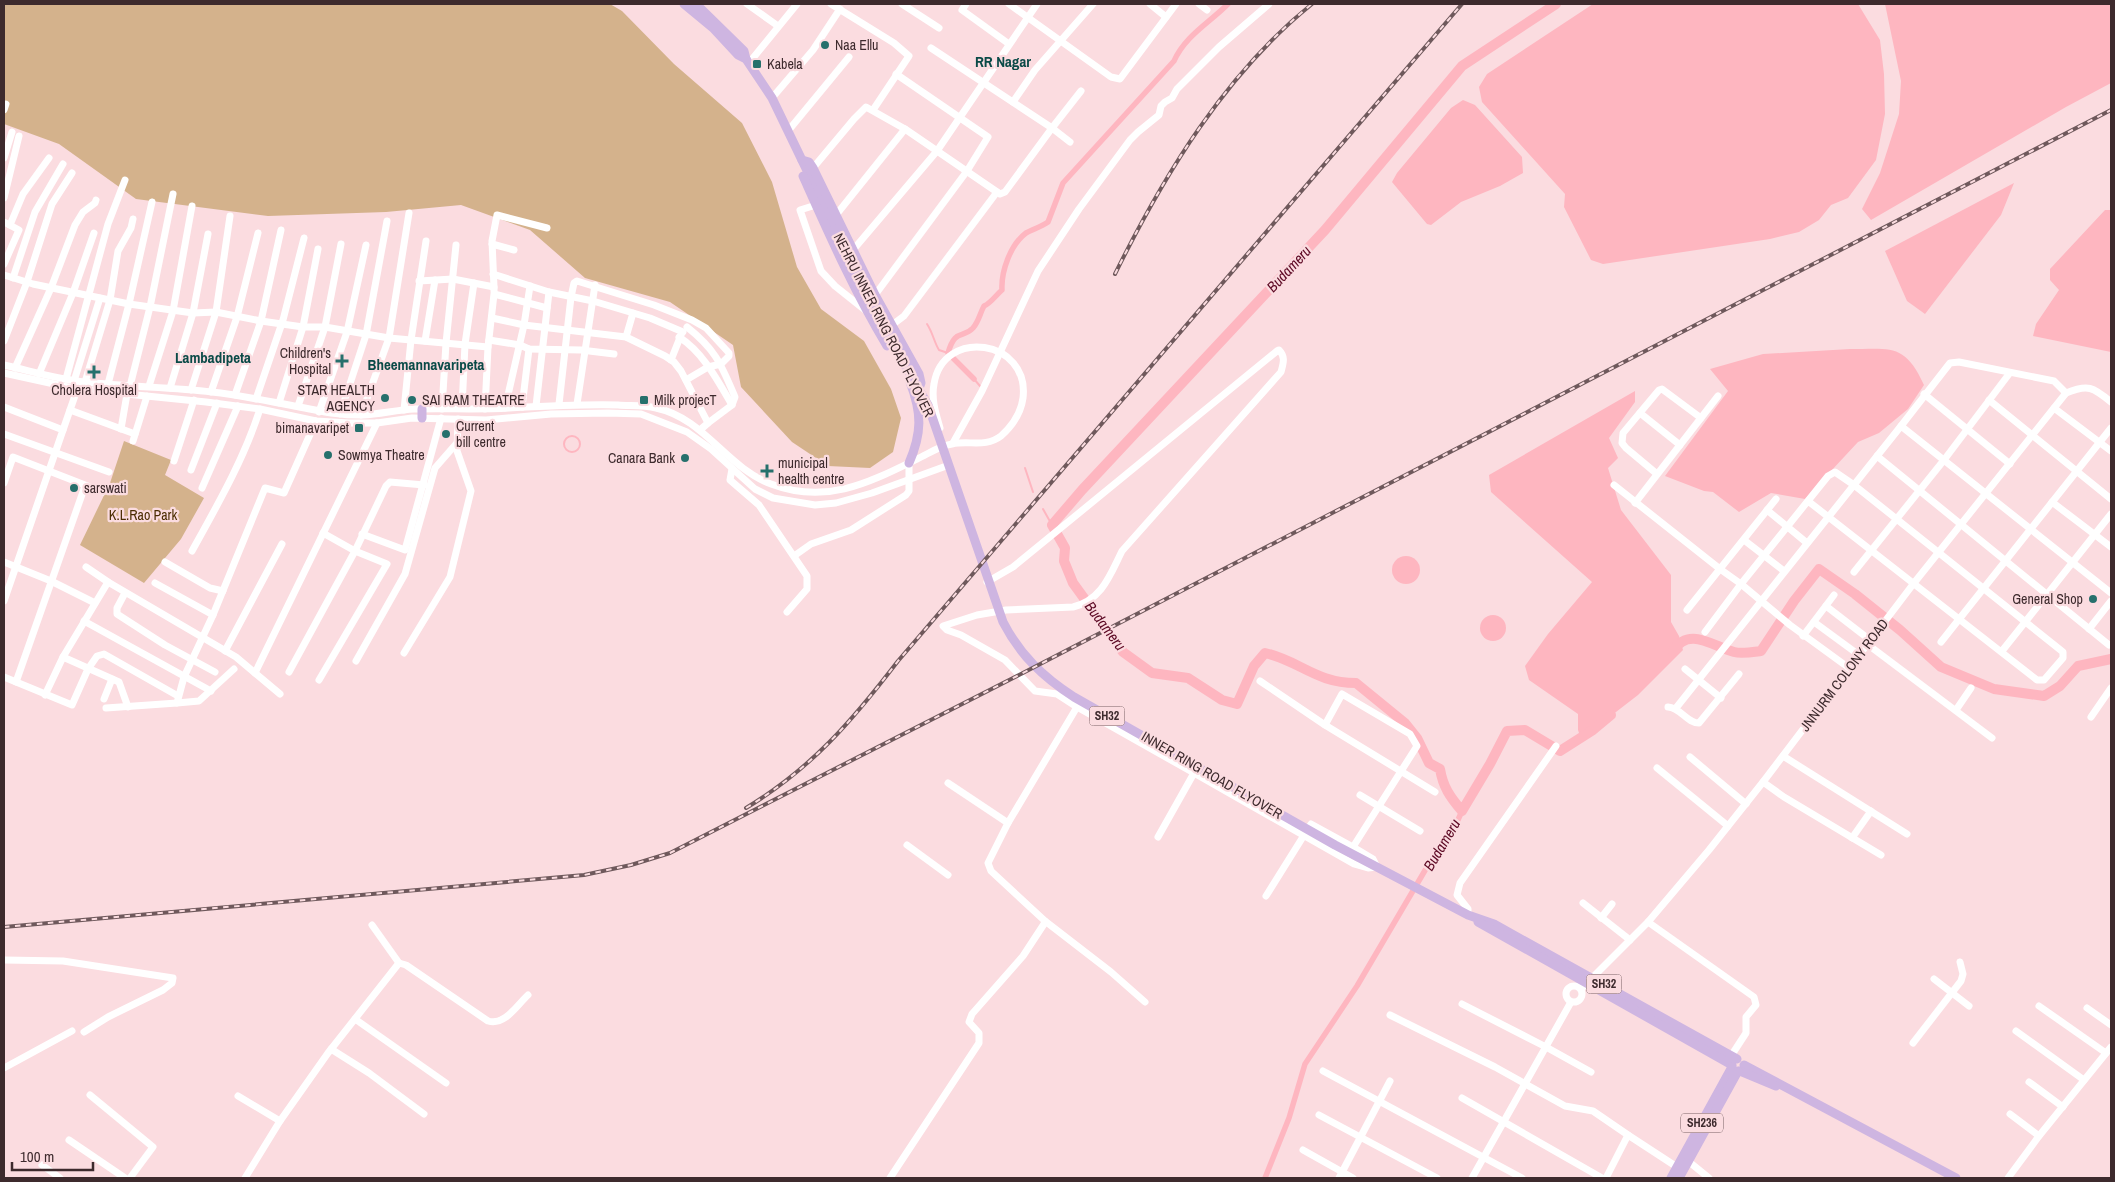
<svg xmlns="http://www.w3.org/2000/svg" width="2115" height="1182" viewBox="0 0 2115 1182" font-family="'Archivo Narrow',sans-serif">
	<style>
		.green { fill: #d4b28c }
		.water { fill: #feb6c0 }
		.lines { fill: none; stroke-linecap: round; stroke-linejoin: round }
		.stream { stroke: #feb6c0; stroke-width: 2 }
		.canal { stroke: #feb6c0; stroke-width: 5.5 }
		.river { stroke: #feb6c0; stroke-width: 10 }
		.minor { stroke: #fff; stroke-width: 7 }
		.major { stroke: #ceb5e1; stroke-width: 9 }
		.rail-casing { stroke: #6f595c; stroke-width: 4 }
		.rail { stroke: #fbdce0; stroke-width: 2; stroke-dasharray: 5.5; stroke-linecap: butt }
		.poi-dot { fill: #26706c; stroke: #fbdce0; stroke-width: 2 }
		.labels { text-anchor: middle; stroke-width: 4.5; stroke-linejoin: round; paint-order: stroke }
		.shield { fill: #fbdce0; stroke: #765f63; stroke-width: 1 }
		.shield-label { font-size: 12px; font-weight: bold; fill: #3d2a2d }
		.poi-label { font-size: 14px; fill: #3d2a2d; stroke: #fbdce0; text-anchor: start }
		.street-label { font-size: 14px; fill: #3d2a2d; stroke: #fbdce0 }
		.park-label { font-size: 14px; fill: #4a2c01; stroke: #fbdce0 }
		.neighbourhood-label { font-size: 15px; font-weight: bold; fill: #0a4a47; stroke: #fbdce0 }
		.water-label { font-size: 15px; font-style: italic; fill: #5c0823; stroke: #fbdce0 }
	</style>
	<rect width="100%" height="100%" fill="#fbdce0"/>
	<g class="green">
		<polygon points="4,4 610,4 622,11 674,64 742,123 772,182 797,267 821,309 864,341 891,389 901,418 893,452 870,468 828,466 792,442 741,387 733,345 670,302 585,278 530,230 461,205 386,212 268,216 136,199 59,144 4,124"/>
		<polygon points="124,441 171,460 165,475 204,498 181,539 144,583 80,545 110,483"/>
	</g>
	<g class="water">
		<polygon points="1593,4 1858,4 1880,40 1884,74 1885,114 1876,160 1848,198 1831,205 1819,220 1799,232 1770,239 1603,264 1591,260 1564,207 1565,194 1482,102 1479,87 1487,74"/>
		<polygon points="1885,4 2111,4 2111,83 2066,107 1871,220 1862,209 1880,173 1899,114 1901,81"/>
		<polygon points="1463,100 1475,105 1522,157 1523,173 1500,186 1461,202 1431,225 1427,224 1392,182 1397,173 1451,108"/>
		<polygon points="2014,183 2001,215 1925,314 1907,301 1885,251"/>
		<polygon points="2105,210 2111,210 2111,352 2033,336 2036,324 2059,290 2050,280 2050,269"/>
		<path d="M1850,349C1891,349 1905,343 1924,385L1908,409L1879,433L1858,442L1805,499L1771,493L1739,512L1713,492L1704,491L1665,476L1728,391L1710,369L1763,354Z"/>
		<polygon points="1635,391 1635,402 1609,438 1618,458 1608,468 1621,510 1671,575 1671,622 1679,636 1683,650 1638,695 1581,739 1578,730 1578,714 1529,680 1525,666 1548,634 1592,582 1491,492 1489,475"/>
		<circle cx="1406" cy="570" r="14"/>
		<circle cx="1493" cy="628" r="13"/>
	</g>
	<g class="lines">
		<g class="stream">
			<path d="M927,324C933,333 934,342 939,350L948,353"/>
			<polyline points="974,379 980,386"/>
			<circle cx="572" cy="444" r="8"/>
			<polyline points="1025,468 1033,492"/>
			<polyline points="1043,509 1052,525"/>
		</g>
		<g class="canal">
			<path d="M974,379L948,353C955,328 963,339 973,328C979,321 980,313 984,306C991,303 996,295 1002,290C1001,272 1010,245 1026,233C1033,229 1041,227 1048,222L1063,183L1174,61C1185,36 1209,23 1228,4"/>
			<polyline points="1265,1178 1289,1118 1305,1064 1357,986 1427,867 1457,822 1462,811"/>
		</g>
		<g class="river">
			<path d="M1556,4L1462,66L1325,230L1082,490L1052,525L1065,548L1064,561L1073,583L1123,652L1152,673L1188,678L1222,700L1237,704L1254,666L1265,653C1300,661 1316,683 1356,683L1405,723L1417,738L1429,763L1440,769C1443,787 1450,797 1462,811L1490,764L1507,731L1525,730L1560,751L1593,730L1611,715"/>
			<path d="M1673,651C1689,626 1712,646 1734,652C1742,654 1753,652 1761,651L1794,601L1819,569L1855,594L1900,630L1941,667L1994,689L2044,696L2060,686L2078,666L2111,659"/>
		</g>
		<g class="minor">
			<polyline points="747,4 778,26"/>
			<polyline points="831,4 894,43 909,56 873,110"/>
			<polyline points="902,4 939,28"/>
			<polyline points="966,4 962,10 1009,44"/>
			<polyline points="1009,4 1111,77 1120,79 1176,4"/>
			<polyline points="1150,4 1166,17"/>
			<polyline points="1199,4 1207,10"/>
			<polyline points="749,63 797,4"/>
			<polyline points="772,98 813,50 840,9"/>
			<polyline points="1013,102 1035,70 1093,4"/>
			<polyline points="4,110 6,104"/>
			<polyline points="788,131 849,57"/>
			<polyline points="1070,142 1052,128 1081,91"/>
			<polyline points="4,158 12,132"/>
			<polyline points="813,168 854,119 866,107 905,129 1000,194 1005,192 1052,128 931,48"/>
			<polyline points="4,198 19,136"/>
			<polyline points="816,205 800,210 821,271 835,286 865,310"/>
			<polyline points="836,215 905,129"/>
			<polyline points="4,222 19,230 4,264"/>
			<polyline points="10,225 23,194 49,158"/>
			<polyline points="492,244 514,250"/>
			<polyline points="853,250 937,151 1037,4"/>
			<polyline points="493,274 549,292 593,301 650,318 683,332"/>
			<polyline points="4,275 33,284 129,304 193,313 216,312 261,321 303,327 325,327 389,338 488,347"/>
			<polyline points="13,278 35,212 63,164"/>
			<polyline points="419,281 453,279 494,287 494,291"/>
			<polyline points="494,287 492,241 497,215 547,228"/>
			<polyline points="875,295 967,171 988,137 896,74"/>
			<polyline points="492,318 524,325 626,337 665,356 674,362 681,371 708,423 700,430"/>
			<polyline points="892,325 904,316 997,192"/>
			<path d="M687,327C716,350 721,364 735,397L732,405L708,423"/>
			<polyline points="626,337 633,313"/>
			<path d="M679,337C703,352 718,381 732,405"/>
			<polyline points="489,340 520,345 529,349 581,350 614,354"/>
			<polyline points="4,341 27,282 52,204 72,173"/>
			<polyline points="425,341 435,280"/>
			<polyline points="671,360 681,335"/>
			<path d="M4,365C31,371 57,379 85,382C127,387 170,387 212,392C239,395 267,401 294,406C317,410 339,416 363,415C380,414 397,410 414,409C446,408 477,410 509,408C546,406 581,404 618,405C630,406 643,405 656,408C704,418 727,468 771,484C826,505 868,483 917,459C928,454 939,446 952,444C969,440 985,448 1001,436C1012,426 1021,413 1023,398C1030,339 943,327 934,384C931,399 936,414 940,428"/>
			<polyline points="15,368 51,288 75,225 83,212 95,203 96,200"/>
			<polyline points="4,373 77,389 206,402 260,409 316,421 349,423 377,423 412,418 486,420 551,414 608,413 641,414 687,432 711,449 755,489 773,498 815,505 836,503 872,493 949,465"/>
			<polyline points="39,374 73,293 94,233"/>
			<polyline points="66,379 108,224 125,180"/>
			<polyline points="74,381 100,298"/>
			<polyline points="85,382 110,300 118,251 131,228 133,219"/>
			<polyline points="108,384 129,304 152,202"/>
			<polyline points="130,386 150,307 173,194"/>
			<polyline points="149,386 173,311 192,206"/>
			<polyline points="170,388 193,313 208,234"/>
			<polyline points="191,390 216,312 230,216"/>
			<polyline points="211,392 237,317 258,233"/>
			<polyline points="1924,394 2010,464"/>
			<polyline points="235,395 261,321 281,230"/>
			<polyline points="256,399 283,320 304,238"/>
			<polyline points="1989,400 2111,499"/>
			<polyline points="279,403 303,327 318,249"/>
			<polyline points="559,404 571,297 574,283 577,281 654,305 692,320 706,328 729,353 729,356 721,364 708,367 686,380"/>
			<polyline points="577,404 595,285"/>
			<polyline points="298,406 325,327 341,244"/>
			<polyline points="536,406 549,292"/>
			<polyline points="4,407 63,430 4,601"/>
			<polyline points="522,407 529,349"/>
			<polyline points="462,408 465,344 474,283"/>
			<polyline points="505,408 524,325 530,286"/>
			<polyline points="2054,408 2111,451"/>
			<polyline points="442,409 446,343 456,245"/>
			<polyline points="485,409 488,347 494,294 547,308"/>
			<polyline points="70,410 135,434"/>
			<polyline points="404,410 411,340 426,241"/>
			<polyline points="319,412 347,332 366,245"/>
			<polyline points="1640,413 1680,445"/>
			<polyline points="340,414 366,335 387,221"/>
			<polyline points="361,415 389,338 409,213"/>
			<polyline points="1901,426 2111,593"/>
			<polyline points="121,429 127,394"/>
			<polyline points="63,430 78,387"/>
			<polyline points="4,434 109,472"/>
			<polyline points="133,441 147,396"/>
			<polyline points="953,443 982,391 1038,271 1079,209 1130,140 1138,132 1159,115 1161,106 1165,102 1172,98 1177,89 1219,47 1269,4"/>
			<polyline points="1877,456 2109,645"/>
			<polyline points="174,461 194,400"/>
			<polyline points="732,469 730,480 759,505 807,576 807,589 787,612"/>
			<polyline points="191,470 217,403"/>
			<polyline points="1657,474 1626,448 1622,443 1623,433 1659,390 1662,389 1701,418"/>
			<polyline points="4,483 13,457 103,492"/>
			<polyline points="1614,485 1720,569 1741,584 1790,625 1849,668"/>
			<polyline points="202,488 238,406"/>
			<polyline points="2052,502 2111,547"/>
			<polyline points="1635,503 1718,396"/>
			<polyline points="1767,510 1807,543"/>
			<polyline points="362,534 405,550 441,418"/>
			<polyline points="1744,540 1784,571"/>
			<path d="M192,551C218,504 244,459 260,409"/>
			<polyline points="794,556 811,544 851,530 906,495 909,491 909,463"/>
			<polyline points="4,562 51,581 95,603"/>
			<polyline points="165,562 210,588 223,591"/>
			<polyline points="86,567 108,582"/>
			<polyline points="1854,572 1944,460 2009,374"/>
			<path d="M987,582L1013,567L1277,351L1279,350C1286,357 1283,364 1281,372L1122,551C1110,575 1102,600 1073,607L1006,610L977,615L943,626L947,630L961,635L1005,660L1035,691L1057,694L1077,707"/>
			<polyline points="155,583 213,615"/>
			<polyline points="125,593 117,608 117,614 165,645 215,672"/>
			<polyline points="1826,606 1870,640"/>
			<polyline points="1687,610 1776,499"/>
			<polyline points="84,621 211,691"/>
			<polyline points="1814,622 1859,655"/>
			<polyline points="2089,629 2111,601"/>
			<polyline points="1705,632 1741,584 1828,476 1835,472 1854,485 2063,652 2063,658 2044,680 2037,680 1808,501"/>
			<polyline points="1803,636 1834,595"/>
			<polyline points="1941,642 2111,428"/>
			<polyline points="1867,644 1992,738"/>
			<polyline points="225,651 282,544"/>
			<polyline points="2002,651 2111,514"/>
			<polyline points="404,653 450,577 471,491 457,451 458,419"/>
			<polyline points="63,657 119,682 128,707"/>
			<polyline points="356,661 405,574 435,468 456,444"/>
			<polyline points="1685,669 1721,698"/>
			<polyline points="289,672 355,551 323,533"/>
			<polyline points="255,673 280,694"/>
			<polyline points="4,677 72,705 88,669 97,656 104,654 178,696"/>
			<polyline points="319,680 387,564 355,551 386,486 390,482 424,485"/>
			<polyline points="1260,681 1325,725 1435,792"/>
			<polyline points="16,682 85,486"/>
			<polyline points="45,695 63,657 108,582 236,657 255,673 377,423"/>
			<polyline points="104,699 112,679"/>
			<polyline points="177,703 199,701 234,669"/>
			<path d="M1668,707C1681,708 1687,723 1699,723L1739,674"/>
			<polyline points="106,708 177,703 184,677 213,615 265,488 284,493 316,421"/>
			<polyline points="1676,708 1901,426 1950,363 1959,362 2054,381 2066,393"/>
			<polyline points="1956,710 1971,688"/>
			<polyline points="2091,717 2111,688"/>
			<polyline points="1783,756 1907,834"/>
			<polyline points="1690,757 1746,804"/>
			<polyline points="1657,768 1728,826"/>
			<polyline points="1194,773 1354,864 1368,868 1377,867 1373,859 1353,847"/>
			<polyline points="1763,782 1784,797 1881,855"/>
			<polyline points="948,783 1008,823"/>
			<polyline points="1360,795 1420,831"/>
			<polyline points="1852,838 1871,811"/>
			<polyline points="907,845 948,875"/>
			<polyline points="1266,896 1311,824 1353,847 1417,746 1410,734 1342,694 1325,725"/>
			<polyline points="1583,903 1630,940"/>
			<polyline points="1468,915 1468,909 1457,895 1460,883 1556,746"/>
			<polyline points="1601,918 1612,904"/>
			<polyline points="1648,922 1754,997 1756,1005 1746,1017 1746,1033 1731,1056"/>
			<polyline points="372,925 399,963"/>
			<polyline points="4,960 63,961 173,978 172,983 163,990 108,1017 84,1032"/>
			<polyline points="1934,979 1969,1006"/>
			<circle cx="1574" cy="994" r="8"/>
			<path d="M1581,989L1648,922L1709,850L1763,782L1914,583L2066,393C2088,384 2093,387 2111,402"/>
			<polyline points="1145,1002 1111,972 1045,921 991,871 988,863 1008,823 1077,707 1194,773 1158,837"/>
			<polyline points="1462,1004 1546,1047 1591,1072"/>
			<polyline points="2039,1006 2106,1053"/>
			<polyline points="2087,1008 2111,1025"/>
			<polyline points="1390,1015 1495,1067 1565,1106 1593,1111 1628,1135"/>
			<polyline points="355,1019 446,1083"/>
			<polyline points="2016,1031 2084,1080"/>
			<polyline points="1913,1043 1961,981 1963,974 1960,962"/>
			<polyline points="331,1049 369,1073 424,1114"/>
			<polyline points="4,1068 72,1031"/>
			<polyline points="1323,1071 1522,1178"/>
			<polyline points="2029,1082 2063,1107"/>
			<polyline points="90,1095 153,1147 130,1178"/>
			<polyline points="238,1096 280,1121"/>
			<polyline points="1462,1098 1602,1178"/>
			<polyline points="2010,1114 2039,1136"/>
			<polyline points="1319,1115 1437,1178"/>
			<polyline points="69,1140 125,1178"/>
			<polyline points="1303,1150 1353,1178"/>
			<polyline points="1688,1161 1709,1178"/>
			<polyline points="42,1165 60,1178"/>
			<path d="M245,1178L280,1121L328,1053L399,963L406,965L488,1021C505,1026 517,1005 528,995"/>
			<polyline points="890,1178 979,1043 979,1033 969,1022 972,1014 1023,956 1044,924 1045,921"/>
			<polyline points="1339,1178 1390,1081"/>
			<polyline points="1472,1178 1571,1002"/>
			<polyline points="1606,1178 1628,1135 1677,1167"/>
			<polyline points="2008,1178 2039,1136 2111,1047"/>
		</g>
		<g class="major">
			<path d="M684,4L713,28L738,55L746,59L772,98L881,324L928,405L1003,622C1020,655 1043,677 1074,697L1335,845L1468,915L1494,924L1737,1059"/>
			<polyline points="696,4 744,51 746,59"/>
			<polyline points="802,160 809,162 813,168 875,295 919,374 921,383 918,391"/>
			<path d="M803,176C829,234 854,291 887,346"/>
			<polyline points="422,409 422,418"/>
			<path d="M909,463C922,433 922,413 910,382"/>
			<polyline points="1478,922 1732,1065"/>
			<polyline points="1744,1065 1956,1178"/>
			<polyline points="1740,1071 1776,1086"/>
			<polyline points="1671,1178 1732,1067"/>
			<polyline points="1679,1178 1738,1071"/>
		</g>
		<g class="rail-casing">
			<g id="rail">
				<path d="M1115,274C1164,175 1225,74 1312,4"/>
				<path d="M746,808C812,768 852,721 898,661L1462,4"/>
				<polyline points="4,927 584,875 631,865 670,853 1019,675 2111,110"/>
			</g>
		</g>
		<use href="#rail" class="rail"/>
	</g>
	<g class="poi-dot">
		<circle cx="825" cy="45" r="5"/>
		<rect x="752" y="59" width="10" height="10" rx="2.5"/>
		<path d="M339.5 353.5h5v5h5v5h-5v5h-5v-5h-5v-5h5z"/>
		<path d="M91.5 364.5h5v5h5v5h-5v5h-5v-5h-5v-5h5z"/>
		<circle cx="385" cy="398" r="5"/>
		<circle cx="412" cy="400" r="5"/>
		<rect x="639" y="395" width="10" height="10" rx="2.5"/>
		<rect x="354" y="423" width="10" height="10" rx="2.5"/>
		<circle cx="446" cy="434" r="5"/>
		<circle cx="328" cy="455" r="5"/>
		<circle cx="685" cy="458" r="5"/>
		<path d="M764.5 463.5h5v5h5v5h-5v5h-5v-5h-5v-5h5z"/>
		<circle cx="74" cy="488" r="5"/>
		<circle cx="2093" cy="599" r="5"/>
	</g>
	<g class="labels">
		<g class="shield">
			<rect x="1089.5" y="706.5" width="35" height="19" rx="4"/>
			<rect x="1586.5" y="974.5" width="35" height="19" rx="4"/>
			<rect x="1681" y="1113.5" width="42" height="19" rx="4"/>
		</g>
		<g class="shield-label">
			<text x="1107" y="720">SH32</text>
			<text x="1604" y="988">SH32</text>
			<text x="1702" y="1127">SH236</text>
		</g>
		<g class="poi-label">
			<text x="835" y="50">Naa Ellu</text>
			<text x="767" y="69">Kabela</text>
			<text x="331" y="358" text-anchor="end">Children's<tspan x="331" dy="16">Hospital</tspan></text>
			<text x="94" y="395" text-anchor="middle">Cholera Hospital</text>
			<text x="375" y="395" text-anchor="end">STAR HEALTH<tspan x="375" dy="16">AGENCY</tspan></text>
			<text x="422" y="405">SAI RAM THEATRE</text>
			<text x="654" y="405">Milk projecT</text>
			<text x="456" y="431">Current<tspan x="456" dy="16">bill centre</tspan></text>
			<text x="349" y="433" text-anchor="end">bimanavaripet</text>
			<text x="338" y="460">Sowmya Theatre</text>
			<text x="675" y="463" text-anchor="end">Canara Bank</text>
			<text x="778" y="468">municipal<tspan x="778" dy="16">health centre</tspan></text>
			<text x="84" y="493">sarswati</text>
			<text x="2083" y="604" text-anchor="end">General Shop</text>
		</g>
		<g class="street-label">
			<text transform="translate(884 325) rotate(63)" y="5">NEHRU INNER RING ROAD FLYOVER</text>
			<text transform="translate(1844 675) rotate(-53)" y="5">JNNURM COLONY ROAD</text>
			<text transform="translate(1212 775) rotate(30)" y="5">INNER RING ROAD FLYOVER</text>
		</g>
		<g class="park-label">
			<text x="143" y="520">K.L.Rao Park</text>
		</g>
		<g class="neighbourhood-label">
			<text x="1003" y="67">RR Nagar</text>
			<text x="213" y="363">Lambadipeta</text>
			<text x="426" y="370">Bheemannavaripeta</text>
		</g>
		<g class="water-label">
			<text transform="translate(1289 269) rotate(-47)" y="5">Budameru</text>
			<text transform="translate(1105 626) rotate(53)" y="5">Budameru</text>
			<text transform="translate(1442 845) rotate(-59)" y="5">Budameru</text>
		</g>
	</g>
	<rect width="2115" height="1182" fill="none" stroke="#3d2a2d" stroke-width="10"/>
	<path d="M12 1162v8h81v-8" fill="none" stroke="#3d2a2d" stroke-width="2.5"/>
	<text x="20" y="1162" font-size="15" fill="#3d2a2d" stroke="#fbdce0" stroke-width="4" paint-order="stroke">100 m</text>
</svg>
